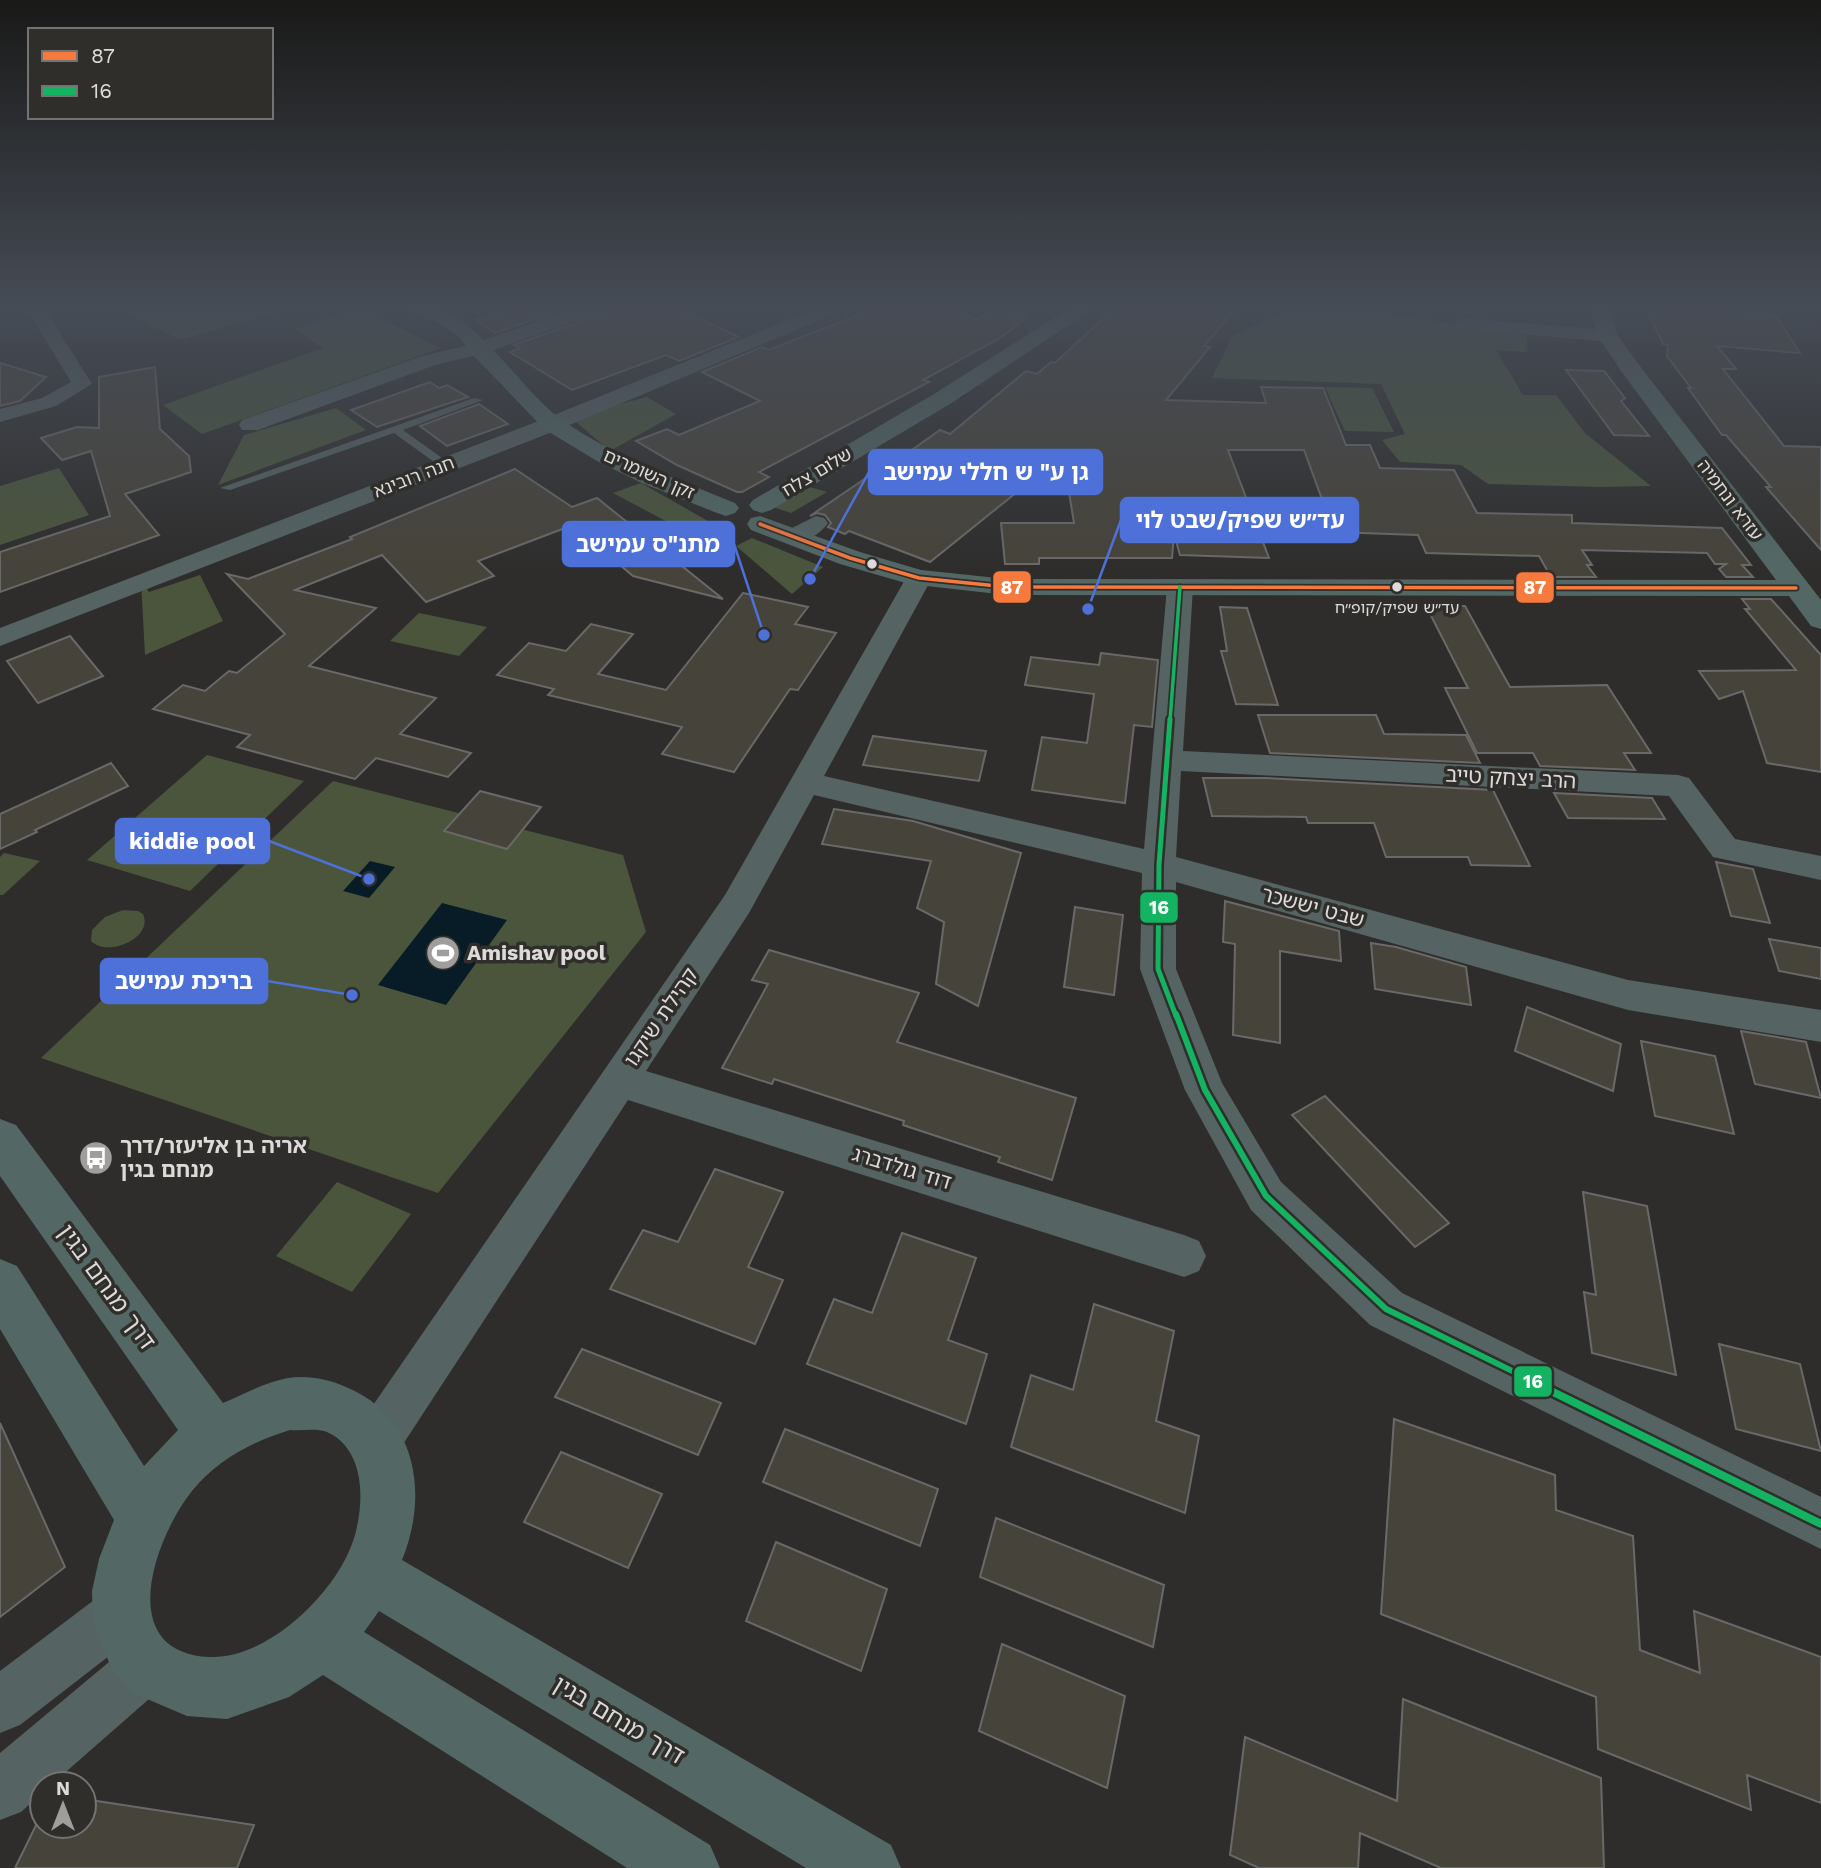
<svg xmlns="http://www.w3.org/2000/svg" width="1821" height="1868" viewBox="0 0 1821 1868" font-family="'Work Sans','Noto Sans Hebrew',sans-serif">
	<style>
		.green { fill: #4a553c }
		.water { fill: #071c27 }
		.building { fill: #46433a; stroke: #696968; stroke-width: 2 }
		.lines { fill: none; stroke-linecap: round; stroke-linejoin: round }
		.lane { fill: #556362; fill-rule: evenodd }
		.street { fill: #556362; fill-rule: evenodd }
		.secondary { fill: #536865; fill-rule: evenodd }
		.bus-1-casing { stroke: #2f2e2b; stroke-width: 7 }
		.bus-2-far3-casing { stroke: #2f2e2b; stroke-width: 7 }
		.bus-2-far2-casing { stroke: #2f2e2b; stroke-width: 10 }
		.bus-2-far1-casing { stroke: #2f2e2b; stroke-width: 11 }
		.bus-2-casing { stroke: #2f2e2b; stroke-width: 13 }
		.bus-1 { stroke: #f6793e; stroke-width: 3.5 }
		.bus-2-far3 { stroke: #13b361; stroke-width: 3.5 }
		.bus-2-far2 { stroke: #13b361; stroke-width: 5 }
		.bus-2-far1 { stroke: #13b361; stroke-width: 6 }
		.bus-2 { stroke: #13b361; stroke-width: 8 }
		.bus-dot { fill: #dcdbd9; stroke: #2f2e2b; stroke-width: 2.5 }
		.labels { text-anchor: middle; stroke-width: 7; stroke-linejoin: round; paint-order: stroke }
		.far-bus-label { font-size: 16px; fill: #dcdbd9; stroke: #2f2e2b }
		.far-street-label { font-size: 18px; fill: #dcdbd9; stroke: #2f2e2b }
		.street-label { font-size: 21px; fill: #dcdbd9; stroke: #2f2e2b }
		.poi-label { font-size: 21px; font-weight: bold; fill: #dcdbd9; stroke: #2f2e2b; text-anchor: start }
		.near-street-label { font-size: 24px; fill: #dcdbd9; stroke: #2f2e2b }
		.leader { fill: none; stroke: #4d71d8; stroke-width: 2.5 }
		.callout-dot { fill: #4d71d8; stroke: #2f2e2b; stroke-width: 2.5 }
		.callout { fill: #4d71d8; stroke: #4d71d8; stroke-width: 2.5 }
		.callout-label { font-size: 23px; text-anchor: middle; font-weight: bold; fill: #fff }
		.line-badge { stroke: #2f2e2b; stroke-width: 2.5 }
		.badge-label { font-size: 19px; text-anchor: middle; font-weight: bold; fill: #fff }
	</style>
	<rect width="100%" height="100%" fill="#2e2d2c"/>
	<g class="green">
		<polygon points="114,306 299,306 180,340"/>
		<path d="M1296,306C1373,306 1449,326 1526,333L1528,352L1496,350L1523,395H1556L1585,433L1651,486L1601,487L1488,484L1461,465L1400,462L1382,440L1405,434L1381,384L1212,378L1232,336Z"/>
		<polygon points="360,308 441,348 202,434 163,405 323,348 294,329"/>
		<polygon points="1325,387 1372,388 1394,432 1345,431"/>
		<polygon points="647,397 676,414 610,451 575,421 566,418"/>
		<polygon points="336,408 366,430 218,485 244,435"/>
		<polygon points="59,468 89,515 0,545 0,486"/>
		<polygon points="641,483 708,521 694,536 613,493"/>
		<polygon points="799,484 827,492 791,513 764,504"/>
		<polygon points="752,538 823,567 792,594 736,546"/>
		<polygon points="200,575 223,621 145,655 141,581 149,592"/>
		<polygon points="419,613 487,627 459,656 390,641"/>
		<polygon points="207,755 304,781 190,891 87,860"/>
		<polygon points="333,781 623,855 646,932 438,1193 41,1058"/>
		<polygon points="4,853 40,861 3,895 0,895 0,857"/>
		<path d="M123,910L138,911L143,914C154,938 107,958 91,941L92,930L105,917Z"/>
		<polygon points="337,1182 411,1214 352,1292 276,1256"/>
	</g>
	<g class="water">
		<polygon points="370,861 395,867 369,898 343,891"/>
		<polygon points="442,903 507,920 446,1005 378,985"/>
	</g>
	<g class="building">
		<polygon points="522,306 572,306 495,333 475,320"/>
		<polygon points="610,306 673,306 739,337 679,361 666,355 572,390 510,352 520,348 514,345 606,312"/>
		<polygon points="881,306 945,306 978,320 994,309 1028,317 1000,338 923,380 929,382 759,472 769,477 742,492 737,492 677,465 636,441 667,429 679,435 760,401 702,372 762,347 769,350"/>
		<polygon points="1113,306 1238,306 1204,346 1210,347 1166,400 1266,403 1261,387 1323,388 1346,445 1370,445 1380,468 1454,470 1477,513 1572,515 1572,523 1722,528 1751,565 1742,565 1753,577 1726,577 1719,569 1726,564 1715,564 1707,553 1582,550 1592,565 1587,565 1596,577 1551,577 1539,556 1426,553 1418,535 1334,532 1304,450 1228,450 1269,558 1180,555 1174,534 1172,558 1039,558 1039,564 1005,564 1001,523 1074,523 1063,455 930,562 849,531 845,534 828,527 831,523 825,515 817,513 810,516 891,461 895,462 940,430 950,434 1026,371 1037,374 1051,362 1055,363 1105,317"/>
		<polygon points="1645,306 1686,306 1776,316 1800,353 1717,346 1736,369 1723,369 1784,446 1821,447 1821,550 1766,487 1771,487 1726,435 1722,435 1688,388 1691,388 1667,356 1668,345 1663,344"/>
		<polygon points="0,363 46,377 20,401 0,406"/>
		<polygon points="155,367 160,429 189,456 191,472 125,494 159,535 0,592 0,552 110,516 91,451 62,460 41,438 77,427 99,428 99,377"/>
		<polygon points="1566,370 1604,371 1625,398 1621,401 1649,436 1614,435"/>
		<polygon points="430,382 439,388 447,385 468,397 377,427 351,410"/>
		<polygon points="479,404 508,424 447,446 420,426"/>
		<polygon points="515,469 572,507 597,498 723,599 633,576 573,525 478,561 494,576 426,602 382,555 295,590 376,608 309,666 436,698 400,734 471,753 448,777 376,758 355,779 237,747 250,735 153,709 183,685 205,691 229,671 237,673 285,634 227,574 248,579 352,539 350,537"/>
		<polygon points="743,593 808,607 795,624 836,633 798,690 790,689 734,772 662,754 682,727 548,695 554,689 497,675 529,643 566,651 591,624 633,634 598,674 666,690"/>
		<polygon points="1742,599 1771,599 1821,655 1821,772 1767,763 1743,691 1719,699 1699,671 1796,670 1745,609 1750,609"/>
		<polygon points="1426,606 1465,606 1510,687 1607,685 1651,753 1624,753 1635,770 1540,766 1533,753 1477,753 1445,688 1468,688"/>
		<polygon points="1220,607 1247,608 1278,705 1236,704 1221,651 1227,651"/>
		<polygon points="70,636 103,676 38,703 7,661"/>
		<polygon points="1101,653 1158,660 1152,727 1134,725 1125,803 1032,790 1042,737 1087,743 1094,694 1025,685 1031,657 1099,665"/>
		<polygon points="1258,715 1376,715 1384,734 1466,735 1480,763 1270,753"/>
		<polygon points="873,736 986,751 979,781 863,765"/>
		<polygon points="111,763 128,786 35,830 37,832 0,849 0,814"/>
		<polygon points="1203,778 1265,778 1493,790 1530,866 1471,865 1468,857 1386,857 1374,823 1308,823 1306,817 1212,816"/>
		<polygon points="480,791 541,807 507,849 444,831"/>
		<polygon points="1554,793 1652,798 1665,819 1568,818"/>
		<polygon points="834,809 913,821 1021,853 978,1006 936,984 944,922 917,908 931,861 822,844"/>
		<polygon points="1716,862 1753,869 1770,923 1731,916"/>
		<polygon points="1225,901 1339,931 1341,961 1280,951 1280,1043 1233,1035 1235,944 1223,942"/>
		<polygon points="1075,907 1123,915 1114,995 1064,987"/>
		<polygon points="1769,939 1821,948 1821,979 1779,971"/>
		<polygon points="1371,943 1396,947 1466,967 1471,1005 1375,989"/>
		<polygon points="769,950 919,993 897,1042 1076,1098 1052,1180 998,1162 1000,1157 903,1125 904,1121 774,1079 772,1084 722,1068 768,984 752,980"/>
		<polygon points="1527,1007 1621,1044 1613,1091 1515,1051"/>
		<polygon points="1741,1031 1806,1042 1821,1098 1755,1084"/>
		<polygon points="1641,1041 1715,1056 1734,1134 1655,1116"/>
		<polygon points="1325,1096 1449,1223 1415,1247 1292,1115"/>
		<polygon points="715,1169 783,1192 748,1267 783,1280 755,1344 610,1289 643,1230 678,1242"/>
		<polygon points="1583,1192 1647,1206 1676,1375 1592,1353 1584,1292 1596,1295"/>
		<polygon points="902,1233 976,1258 948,1340 987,1354 966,1424 807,1364 834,1299 872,1313"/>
		<polygon points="1094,1304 1174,1331 1156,1421 1199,1436 1185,1513 1011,1447 1031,1375 1073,1390"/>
		<polygon points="1719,1344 1800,1364 1821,1451 1736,1429"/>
		<polygon points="582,1349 721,1403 698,1455 555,1397"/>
		<polygon points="1394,1419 1555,1475 1556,1510 1633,1536 1640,1650 1700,1673 1694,1611 1821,1657 1821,1803 1747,1775 1751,1810 1598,1749 1596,1697 1381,1614"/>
		<polygon points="0,1423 65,1567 0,1617"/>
		<polygon points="785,1429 938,1489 920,1546 763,1482"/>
		<polygon points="561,1452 662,1494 628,1568 524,1522"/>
		<polygon points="996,1518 1164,1585 1153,1647 980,1577"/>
		<polygon points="776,1542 887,1589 861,1671 746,1621"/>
		<polygon points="1002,1644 1125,1696 1107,1788 979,1731"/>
		<polygon points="1403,1699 1601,1778 1604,1868 1441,1868 1360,1833 1358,1868 1259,1868 1230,1855 1245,1737 1397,1801"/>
		<polygon points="84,1799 254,1825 237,1868 15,1868 42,1813 42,1826 84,1826"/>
	</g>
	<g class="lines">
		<polygon class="lane" points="474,398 483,400 403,430 449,463 449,467 441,467 394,433 230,490 220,488"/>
		<g class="street">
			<polygon points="25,306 43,306 92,384 56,406 0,422 0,409 42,398 71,382"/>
			<polygon points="581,306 608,306 605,310 485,353 435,365 258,430 242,430 239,425 242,420 422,356 473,344"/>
			<polygon points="820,307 832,307 835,311 832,315 560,429 0,646 0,628 544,419"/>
			<polygon points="1463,318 1608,330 1617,336 1608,342 1456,328 1454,324"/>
			<path d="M816,516L824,518L828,523C819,536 800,546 784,542L781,537L784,532Z"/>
			<polygon points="919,570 928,573 932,578 824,776 1144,849 1167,587 1171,582 1180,579 1189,582 1193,587 1183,751 1678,775 1689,778 1735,839 1821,856 1821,880 1713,857 1669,796 1181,771 1176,857 1628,980 1821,1010 1821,1042 1628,1010 1176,882 1176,969 1222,1083 1281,1182 1402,1293 1821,1497 1821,1549 1370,1325 1251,1210 1185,1090 1140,969 1142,873 814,795 749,913 646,1071 1184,1235 1199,1241 1206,1256 1199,1271 1184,1277 628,1100 394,1458 377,1465 360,1458 353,1441 360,1424 725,895 906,578 910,573"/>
			<polygon points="121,1586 140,1594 148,1613 140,1632 20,1725 0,1733 0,1671 102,1594"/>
			<polygon points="146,1639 165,1647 173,1666 165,1685 52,1784 42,1784 42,1793 21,1812 0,1820 0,1753 127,1647"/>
		</g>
		<g class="secondary">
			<path d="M404,306C413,306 422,305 431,306C475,313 524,394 562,420C615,457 676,479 735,503L739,508L735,513L726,516L717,513L642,483L597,461L544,429L471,353L459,337L439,323L407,310Z"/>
			<polygon points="1073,306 1097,306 950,404 771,510 762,513 753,510 749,505 753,500 934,394"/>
			<polygon points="1589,306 1609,306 1618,336 1640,366 1821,600 1821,629 1811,626 1789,596 1007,595 909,584 840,564 751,530 747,524 751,518 760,516 860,552 921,570 1007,579 1776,580 1621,371 1598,336"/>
			<path d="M0,1119L16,1125L223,1403C244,1394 266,1382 288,1378C308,1375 328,1379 346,1387C417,1416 429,1494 402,1560L891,1845L901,1868H806L379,1611L364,1632L710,1845L720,1868H627L323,1675L289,1697L227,1719L187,1716L133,1693L112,1670L93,1622L92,1591L99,1559L114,1520L0,1329V1259L17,1266L144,1466L178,1430L0,1176ZM290,1430C301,1431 316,1428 327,1432C346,1440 356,1459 359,1478C362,1497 360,1516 355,1535C340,1590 268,1660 209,1657C114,1652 154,1539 192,1491C217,1460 253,1441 290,1430Z"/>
		</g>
		<g class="bus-1-casing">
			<polyline id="bus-1" points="760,524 850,558 919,578 1007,587 1796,588"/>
		</g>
		<g class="bus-2-far3-casing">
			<polyline id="bus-2-far3" points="1170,721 1180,587"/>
		</g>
		<g class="bus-2-far2-casing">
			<polyline id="bus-2-far2" points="1170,719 1159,865 1158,969 1176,1016"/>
		</g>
		<g class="bus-2-far1-casing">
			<polyline id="bus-2-far1" points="1176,1014 1205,1090 1266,1196 1386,1309 1553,1391"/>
		</g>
		<g class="bus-2-casing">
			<polyline id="bus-2" points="1549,1390 1821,1524"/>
		</g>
		<use href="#bus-1" class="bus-1"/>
		<use href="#bus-2-far3" class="bus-2-far3"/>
		<use href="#bus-2-far2" class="bus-2-far2"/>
		<use href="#bus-2-far1" class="bus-2-far1"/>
		<use href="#bus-2" class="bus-2"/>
	</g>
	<linearGradient id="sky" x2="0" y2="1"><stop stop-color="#191918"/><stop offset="0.54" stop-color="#464c56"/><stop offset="1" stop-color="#464c56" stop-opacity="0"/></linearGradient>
	<rect width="1821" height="568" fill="url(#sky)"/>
	<defs>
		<g id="stadium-disc" transform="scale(1.75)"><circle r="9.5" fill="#9f9e9c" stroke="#2f2e2b"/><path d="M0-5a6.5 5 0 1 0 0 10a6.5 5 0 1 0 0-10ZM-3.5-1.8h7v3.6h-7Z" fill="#fff"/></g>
		<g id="bus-disc" transform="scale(1.75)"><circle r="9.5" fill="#9f9e9c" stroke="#2f2e2b"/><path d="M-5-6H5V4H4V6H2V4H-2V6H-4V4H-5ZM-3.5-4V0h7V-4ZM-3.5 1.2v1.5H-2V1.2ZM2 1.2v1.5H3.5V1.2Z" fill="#fff"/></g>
	</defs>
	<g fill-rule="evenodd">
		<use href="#stadium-disc" x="443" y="953"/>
		<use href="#bus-disc" x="96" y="1158"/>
	</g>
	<g class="bus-dot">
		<circle cx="872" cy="564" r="6"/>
		<circle cx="1397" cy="587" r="6"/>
	</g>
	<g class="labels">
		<g class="far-bus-label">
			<text x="1397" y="613">עד״ש שפיק/קופ״ח</text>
		</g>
		<g class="far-street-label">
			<text transform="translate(817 472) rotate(-31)" y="6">שלום צלח</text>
			<text transform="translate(649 474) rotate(24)" y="6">זקן השומרים</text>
			<text transform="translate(414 477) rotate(-21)" y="6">חנה רובינא</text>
			<text transform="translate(1730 500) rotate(53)" y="6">עזרא ונחמיה</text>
		</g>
		<g class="street-label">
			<text transform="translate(1511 778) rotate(3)" y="7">הרב יצחק טייב</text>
			<text transform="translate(1313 907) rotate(15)" y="7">שבט יששכר</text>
			<text transform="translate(661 1017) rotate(-56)" y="7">קהילת שיקגו</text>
			<text transform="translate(902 1168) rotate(17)" y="7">דוד גולדברג</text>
		</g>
		<g class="poi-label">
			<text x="467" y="960">Amishav pool</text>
			<text x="120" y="1153">אריה בן אליעזר/דרך<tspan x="120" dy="24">מנחם בגין</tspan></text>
		</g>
		<g class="near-street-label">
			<text transform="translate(107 1287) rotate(54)" y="8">דרך מנחם בגין</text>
			<text transform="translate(619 1720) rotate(31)" y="8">דרך מנחם בגין</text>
		</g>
	</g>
	<path class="leader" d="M810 579L869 472M1088 609L1121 520M764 635L734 544M369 879L269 841M352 995L267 981"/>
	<g class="callout-dot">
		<circle cx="810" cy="579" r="7"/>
		<circle cx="1088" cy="609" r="7"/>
		<circle cx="764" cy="635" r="7"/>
		<circle cx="369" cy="879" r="7"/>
		<circle cx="352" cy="995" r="7"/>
	</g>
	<g class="callout">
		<rect x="869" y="450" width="233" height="44" rx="7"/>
		<rect x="1121" y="498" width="237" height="44" rx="7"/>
		<rect x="563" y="522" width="171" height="44" rx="7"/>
		<rect x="116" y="819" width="153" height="44" rx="7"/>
		<rect x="101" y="959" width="166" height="44" rx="7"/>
	</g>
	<g class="callout-label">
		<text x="986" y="480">גן ע" ש חללי עמישב</text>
		<text x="1240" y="528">עד״ש שפיק/שבט לוי</text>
		<text x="648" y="552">מתנ"ס עמישב</text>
		<text x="192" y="849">kiddie pool</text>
		<text x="184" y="989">בריכת עמישב</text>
	</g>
	<g class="line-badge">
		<rect x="992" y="570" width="40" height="34" rx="7" fill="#f6793e"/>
		<rect x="1515" y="571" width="40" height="33" rx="7" fill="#f6793e"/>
		<rect x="1139" y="891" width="40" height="33" rx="7" fill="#13b361"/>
		<rect x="1513" y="1365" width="40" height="33" rx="7" fill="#13b361"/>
	</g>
	<g class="badge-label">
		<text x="1012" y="594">87</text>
		<text x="1535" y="594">87</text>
		<text x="1159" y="914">16</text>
		<text x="1533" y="1388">16</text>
	</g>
	<rect x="28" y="28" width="245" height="91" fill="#2f2e2b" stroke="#747371" stroke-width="2"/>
	<rect x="42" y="51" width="35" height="10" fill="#f6793e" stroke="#747371" stroke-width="2"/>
	<text x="91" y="63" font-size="21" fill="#dcdbd9">87</text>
	<rect x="42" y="86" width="35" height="10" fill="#13b361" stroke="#747371" stroke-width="2"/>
	<text x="91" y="98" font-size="21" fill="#dcdbd9">16</text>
	<g transform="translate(63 1805)"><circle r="33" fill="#2f2e2b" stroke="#747371" stroke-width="2"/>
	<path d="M0-5L12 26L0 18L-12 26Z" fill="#9f9e9c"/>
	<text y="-10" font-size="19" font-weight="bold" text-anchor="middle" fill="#dcdbd9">N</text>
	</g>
</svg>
